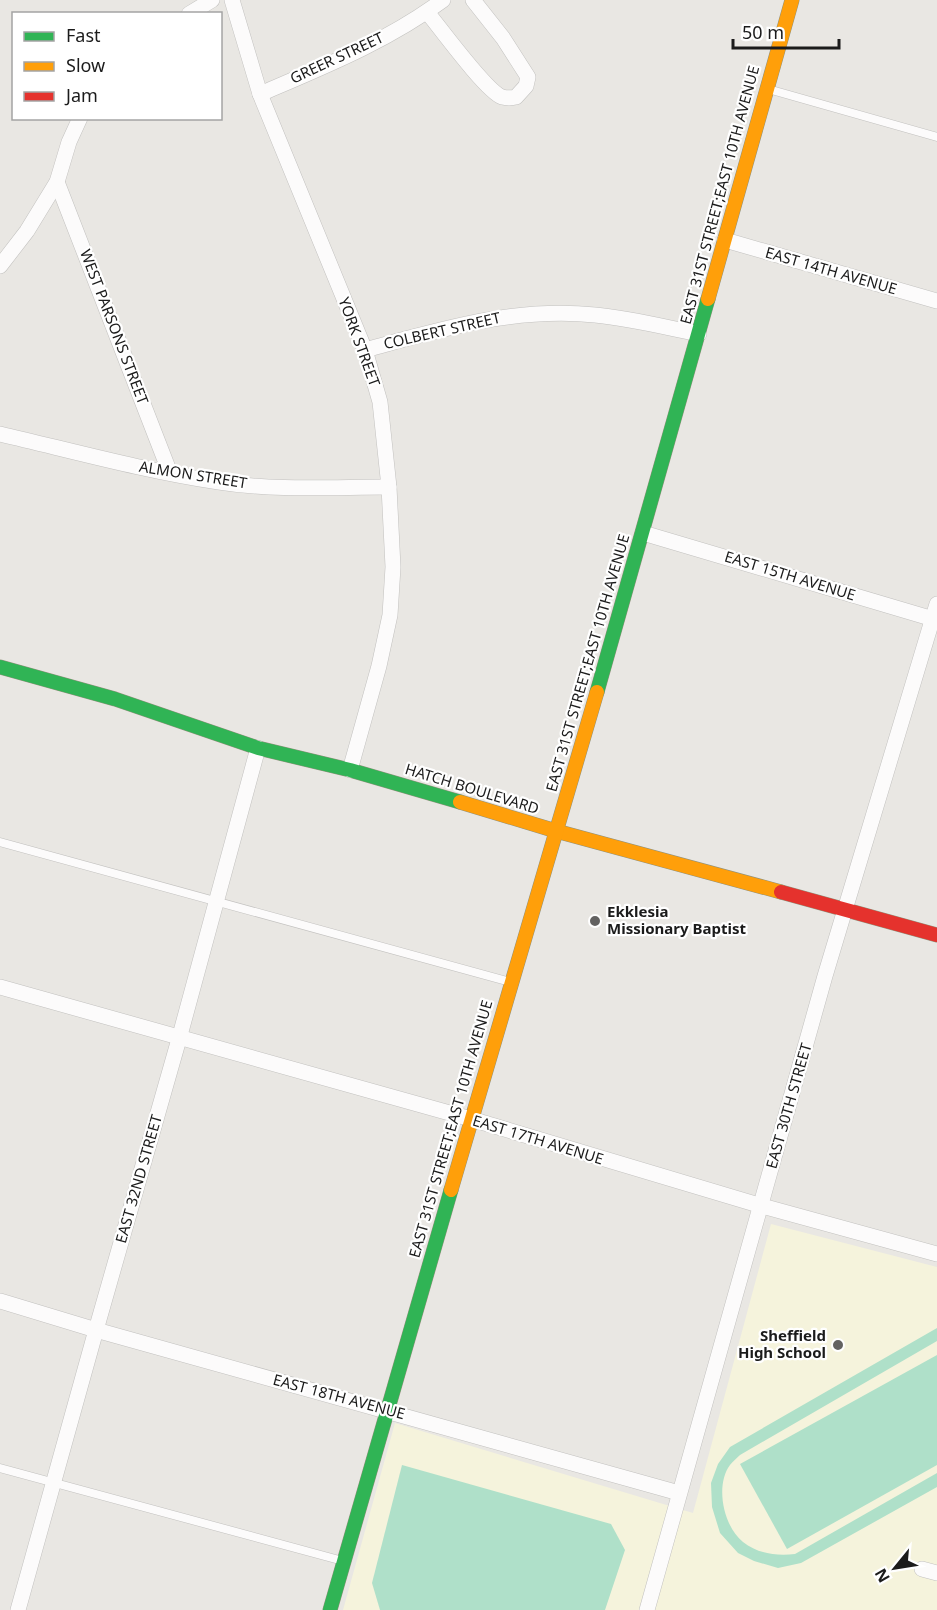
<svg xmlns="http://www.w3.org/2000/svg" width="937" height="1610" viewBox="0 0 937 1610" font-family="'Noto Sans',sans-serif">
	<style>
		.education { fill: #f5f3dc }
		.pitch { fill: #afe0c9 }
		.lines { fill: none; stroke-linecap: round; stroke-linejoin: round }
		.lane-casing { stroke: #c2c1bf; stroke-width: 9 }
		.street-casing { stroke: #c2c1bf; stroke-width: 16 }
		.fast-casing { stroke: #91927c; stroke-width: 15 }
		.slow-casing { stroke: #91927c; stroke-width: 15 }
		.jam-casing { stroke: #91927c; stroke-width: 15 }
		.lane { stroke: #fcfbfb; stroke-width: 8 }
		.street { stroke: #fcfbfb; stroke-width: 15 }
		.fast { stroke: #30b455; stroke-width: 14 }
		.slow { stroke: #ff9f0a; stroke-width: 14 }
		.jam { stroke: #e5322d; stroke-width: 14 }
		.poi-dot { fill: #636261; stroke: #fff; stroke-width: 2 }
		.labels { text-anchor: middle; stroke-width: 4.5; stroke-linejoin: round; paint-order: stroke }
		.street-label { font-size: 15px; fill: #1b1b1b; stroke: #fff }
		.poi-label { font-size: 15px; font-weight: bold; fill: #1b1b1b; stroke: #fff; text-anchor: start }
	</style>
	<rect width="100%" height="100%" fill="#e9e7e3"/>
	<polygon class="education" points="771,1224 937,1267 937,1610 343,1610 395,1423 693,1513"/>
	<g class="pitch">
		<path d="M937,1328V1341L740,1455C737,1458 733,1461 730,1465C715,1485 723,1526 743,1542C758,1554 777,1556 795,1554L937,1473V1487L801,1563L778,1568L754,1561L738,1553L720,1533L712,1507L711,1483L718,1464L730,1447Z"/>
		<polygon points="937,1355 937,1465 787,1549 740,1464"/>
		<polygon points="402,1465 611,1524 625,1550 605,1610 380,1610 372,1583"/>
	</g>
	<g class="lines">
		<g class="lane-casing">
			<g id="lane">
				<polyline points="768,89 937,137"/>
				<polyline points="0,842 510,982"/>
				<polyline points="0,1468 343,1561"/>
			</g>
		</g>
		<g class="street-casing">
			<g id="street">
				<polyline points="232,0 260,94 365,350 380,402 389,487 393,567 390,615 379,666 350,770"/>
				<path d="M427,12C441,29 486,91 502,97C506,98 512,98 516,97L526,86L528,77L503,38L473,0"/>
				<polyline points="189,14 212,0"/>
				<path d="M260,94C323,67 388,41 443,0"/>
				<polyline points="57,182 170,473"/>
				<polyline points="725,240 937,301"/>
				<polyline points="0,266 27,231 57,182 69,142 80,118"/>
				<path d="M365,350C442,329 514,307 595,315C629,318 664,327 699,334"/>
				<path d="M0,434C73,451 145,471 219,482C275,491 333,487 389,487"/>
				<polyline points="643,533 937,620"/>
				<polyline points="0,987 471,1119 762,1206 937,1254"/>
				<polyline points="0,1301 96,1330 679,1493"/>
				<polyline points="922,1569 937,1573"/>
				<polyline points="18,1610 96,1330 179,1039 258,748"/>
				<polyline points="647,1610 825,976 937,604"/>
			</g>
		</g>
		<g class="fast-casing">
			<g id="fast">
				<polyline points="0,667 115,699 258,748 350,770 460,802"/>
				<polyline points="597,692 708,299"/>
				<polyline points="330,1610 451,1190"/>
			</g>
		</g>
		<g class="slow-casing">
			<g id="slow">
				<polyline points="708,299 792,0"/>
				<polyline points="460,802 556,831 781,892"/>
				<polyline points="451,1190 597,692"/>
			</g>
		</g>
		<g class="jam-casing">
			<polyline id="jam" points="781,892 937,935"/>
		</g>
		<use href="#lane" class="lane"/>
		<use href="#street" class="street"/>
		<use href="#fast" class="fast"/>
		<use href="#slow" class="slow"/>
		<use href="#jam" class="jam"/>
	</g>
	<g class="poi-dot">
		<circle cx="595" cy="921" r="6"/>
		<circle cx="838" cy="1345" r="6"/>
	</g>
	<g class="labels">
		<g class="street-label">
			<text transform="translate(337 58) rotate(-25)" y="5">GREER STREET</text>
			<text transform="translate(720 195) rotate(-75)" y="5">EAST 31ST STREET;EAST 10TH AVENUE</text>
			<text transform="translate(831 271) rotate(16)" y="5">EAST 14TH AVENUE</text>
			<text transform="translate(114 327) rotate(69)" y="5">WEST PARSONS STREET</text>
			<text transform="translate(442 331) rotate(-13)" y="5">COLBERT STREET</text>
			<text transform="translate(359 342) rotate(70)" y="5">YORK STREET</text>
			<text transform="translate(193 475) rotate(9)" y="5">ALMON STREET</text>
			<text transform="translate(790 576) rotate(17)" y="5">EAST 15TH AVENUE</text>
			<text transform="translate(588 663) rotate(-74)" y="5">EAST 31ST STREET;EAST 10TH AVENUE</text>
			<text transform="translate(472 789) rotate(17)" y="5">HATCH BOULEVARD</text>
			<text transform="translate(789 1106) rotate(-74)" y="5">EAST 30TH STREET</text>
			<text transform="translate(451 1129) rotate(-74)" y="5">EAST 31ST STREET;EAST 10TH AVENUE</text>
			<text transform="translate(538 1140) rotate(17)" y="5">EAST 17TH AVENUE</text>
			<text transform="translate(139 1179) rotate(-74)" y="5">EAST 32ND STREET</text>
			<text transform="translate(339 1397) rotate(15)" y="5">EAST 18TH AVENUE</text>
		</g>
		<g class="poi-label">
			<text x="607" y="917">Ekklesia<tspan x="607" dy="17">Missionary Baptist</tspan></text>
			<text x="826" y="1341" text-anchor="end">Sheffield<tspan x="826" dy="17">High School</tspan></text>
		</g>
	</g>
	<rect x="12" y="12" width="210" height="108" fill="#ffffff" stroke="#a4a4a4" stroke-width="1.5"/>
	<rect x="24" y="32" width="30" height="9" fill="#30b455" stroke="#a4a4a4" stroke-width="1.5"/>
	<text x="66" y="42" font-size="18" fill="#1b1b1b">Fast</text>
	<rect x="24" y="62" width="30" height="9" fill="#ff9f0a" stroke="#a4a4a4" stroke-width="1.5"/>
	<text x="66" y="72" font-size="18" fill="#1b1b1b">Slow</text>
	<rect x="24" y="92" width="30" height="9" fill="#e5322d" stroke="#a4a4a4" stroke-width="1.5"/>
	<text x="66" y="102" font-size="18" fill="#1b1b1b">Jam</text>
	<g transform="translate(895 1568) rotate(240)" stroke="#ffffff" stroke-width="4.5" paint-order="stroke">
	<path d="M0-4.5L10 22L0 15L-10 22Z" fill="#1b1b1b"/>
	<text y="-9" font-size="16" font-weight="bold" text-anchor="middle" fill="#1b1b1b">N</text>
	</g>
	<path d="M733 39v9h106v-9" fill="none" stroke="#1b1b1b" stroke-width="3"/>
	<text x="742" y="39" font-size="18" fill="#1b1b1b" stroke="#ffffff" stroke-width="4.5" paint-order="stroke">50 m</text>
</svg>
